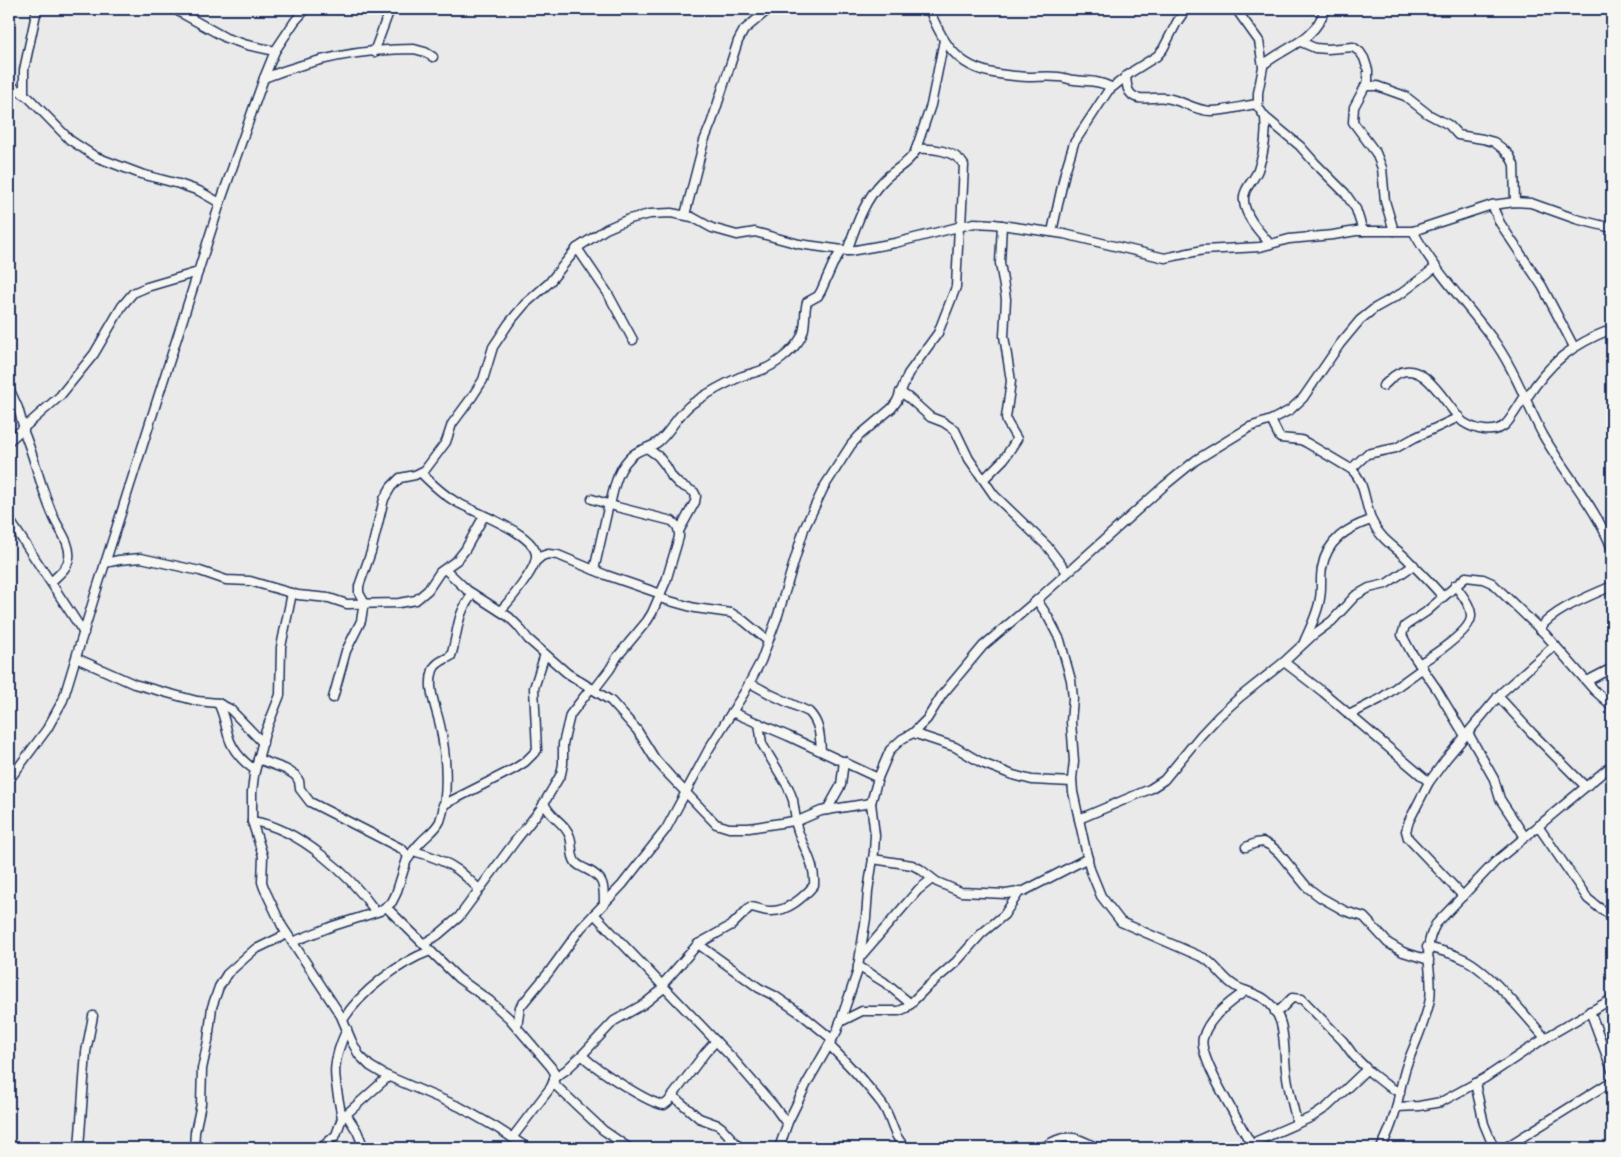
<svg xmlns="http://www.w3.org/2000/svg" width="1621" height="1157" viewBox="0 0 1621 1157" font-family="Kalam,sans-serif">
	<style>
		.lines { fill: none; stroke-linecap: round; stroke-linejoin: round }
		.minor-casing { stroke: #1b2f5e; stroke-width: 11 }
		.minor { stroke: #f6f6f2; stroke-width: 8 }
	</style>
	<rect width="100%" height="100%" fill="#e9eae9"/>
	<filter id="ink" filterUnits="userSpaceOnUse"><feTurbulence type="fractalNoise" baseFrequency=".02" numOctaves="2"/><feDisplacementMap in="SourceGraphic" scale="10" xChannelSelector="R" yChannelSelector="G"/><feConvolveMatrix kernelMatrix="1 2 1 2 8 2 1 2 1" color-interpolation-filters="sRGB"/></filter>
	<g filter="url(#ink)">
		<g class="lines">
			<g class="minor-casing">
				<g id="minor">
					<polyline points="174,9 226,38 247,45 275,51"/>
					<path d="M929,9C951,63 970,74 1028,77C1038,77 1049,76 1059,77C1064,77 1069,80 1074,80C1089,82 1097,80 1111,87"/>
					<polyline points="1236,9 1259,41 1263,67 1258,93 1258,107 1265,117 1300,146 1315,163 1345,193 1356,209 1363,231"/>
					<polyline points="1301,42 1315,48 1328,49 1353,47 1360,52 1364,58 1368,70 1368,81 1354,107 1353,122 1376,153 1382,168 1385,201 1394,231"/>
					<polyline points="374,52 390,9"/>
					<path d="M1263,65C1288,45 1314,42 1325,9"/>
					<path d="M1126,76C1127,83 1126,90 1132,95C1140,102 1156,96 1166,98C1182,100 1195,111 1211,111C1226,111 1242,106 1257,104"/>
					<path d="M264,78C312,59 363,49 414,49L425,52L433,57"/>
					<polyline points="9,84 29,98 70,140 96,157 141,174 179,184 199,191 220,203"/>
					<polyline points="1365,86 1377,86 1405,96 1428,114 1449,125 1458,135 1483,139 1494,142 1503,149 1510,156 1514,165 1515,202"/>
					<polyline points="24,94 24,70 37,9"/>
					<path d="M1265,117C1267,135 1264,153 1258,170C1254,181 1242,189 1244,202C1246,218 1260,232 1270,244"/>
					<path d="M916,149C932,148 955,150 964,165L961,226"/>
					<polyline points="1492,205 1500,223 1542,286 1574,347"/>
					<polyline points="685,215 704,141 712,121 738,41 744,30 769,9"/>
					<path d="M1413,231C1434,270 1465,302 1492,338C1514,368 1526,403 1543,435C1565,474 1596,507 1612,549"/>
					<polyline points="1052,232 1065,172 1074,143 1108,91 1133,71 1157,56 1163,49 1177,22 1186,9"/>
					<polyline points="577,248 607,292 633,340"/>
					<path d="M847,251C856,226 864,200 883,181C893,170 907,165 915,152L931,105L944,40"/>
					<path d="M1383,386C1387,383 1390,379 1394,376C1423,354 1446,407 1463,422C1469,426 1477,429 1484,430C1492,431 1500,430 1506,424C1513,416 1519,405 1525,396"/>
					<polyline points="9,388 18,408 24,429"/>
					<polyline points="900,392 909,398 930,417 943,422 955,430 969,459 994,495 1047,546 1067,572"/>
					<path d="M1526,399C1550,362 1571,345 1612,329"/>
					<path d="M1271,420L1280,438L1301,440L1307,443L1351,469C1366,482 1364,505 1373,523C1381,540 1397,548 1410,562C1421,573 1432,584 1442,596"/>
					<path d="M23,430C36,460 41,492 56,522C61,532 71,545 69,558C68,568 58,575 51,582"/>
					<polyline points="9,441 60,396 94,354 122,306 133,293 147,287 198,272"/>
					<polyline points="647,448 658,456 666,466 672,477 679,484 694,492 696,496 695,502 679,531"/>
					<polyline points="1351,469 1367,454 1396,448 1414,438 1459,417"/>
					<path d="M421,473C431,483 441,493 453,500C471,512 538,533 536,557C536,569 509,602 500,611"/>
					<polyline points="984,479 1004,459 1017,439 1007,422 1006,418 1011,381 1004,336 1006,299 1000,263 1002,225"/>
					<path d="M592,499L617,507L672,521C678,526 679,529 679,537L666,581L652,613L647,621L617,657L610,669L594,690"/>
					<path d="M610,505C614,487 618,466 634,454C641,449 650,448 658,442C671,432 677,414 693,403C708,393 724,384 740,377C747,374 755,373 762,370C775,365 790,353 798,342C808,329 803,315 807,302L818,296L821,291L833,264L841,251"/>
					<polyline points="9,519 84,633"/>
					<polyline points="535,562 542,556 548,554 558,555 606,575 661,594"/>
					<polyline points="105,563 119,560 141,558 200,571 226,580 250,581 298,595 329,598 347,604 399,603 416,600 428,590 440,572 457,560 465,550 484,516"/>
					<polyline points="445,569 467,590 509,617 518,626 528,639 567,673 611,701 637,730 655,759 670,776 716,824 729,828 749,828 800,820 821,811 871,803"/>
					<polyline points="594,570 609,504"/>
					<polyline points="292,593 281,647 280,695 265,733 254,775 252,792 252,821 263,856 262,882 264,888 282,926 341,1016 352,1042 359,1055 370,1066 385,1075 460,1107 497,1128 528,1148"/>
					<polyline points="659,598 695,608 731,613 744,621 768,641"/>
					<path d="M1037,600L1048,617L1060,640L1071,680L1073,698L1071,722L1074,761L1072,779L1073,792L1090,869L1101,896L1121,922L1204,958C1216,965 1223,979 1235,986C1245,992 1258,993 1267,1001C1287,1018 1283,1047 1286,1070C1288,1088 1293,1106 1297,1123"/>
					<path d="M1539,629C1554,609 1590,596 1612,586"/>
					<path d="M1304,642C1310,628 1318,613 1320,598C1322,588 1320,578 1322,568C1327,540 1347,528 1371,520"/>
					<polyline points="76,658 134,684 197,701 218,703 230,709 263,743"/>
					<polyline points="1284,662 1323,692 1429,782"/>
					<path d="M1419,664C1432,656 1470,632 1471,617C1472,606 1461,594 1455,585"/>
					<polyline points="1587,681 1612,668"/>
					<path d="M750,683L772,695L809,712C820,723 820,737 821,751"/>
					<polyline points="1498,696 1532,733 1585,786"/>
					<polyline points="333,698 346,651 361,621 364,602 359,593 359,586 371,552 384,499 391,487 400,478 415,475 425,470 446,442 452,424 472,397 483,380 493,347 509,323 525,304 549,283 577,248 606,229 629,219 650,214 671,213 692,217 712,228 737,235 755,232 799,244 850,251 895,243 974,223 994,224 1064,234 1165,258 1203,250 1260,247 1289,239 1333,235 1356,231 1413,231 1492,205 1515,202 1531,203 1576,219 1612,228"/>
					<path d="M218,703C224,714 225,724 228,735C232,750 242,761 255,770"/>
					<polyline points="732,712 788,736 878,778"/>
					<polyline points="1349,715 1380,699 1423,668"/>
					<polyline points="759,723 762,744 788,787 793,800 796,820"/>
					<polyline points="913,733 955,747 982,763 1013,775 1032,780 1072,782"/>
					<polyline points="1468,733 1494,779 1500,799 1525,837"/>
					<polyline points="1465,736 1436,688 1411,652 1402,635 1405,626 1426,612 1466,577 1483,579 1492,583 1545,634 1595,691 1612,706"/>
					<polyline points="258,759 285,769 295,775 299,781 300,789 310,802 402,849 408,856 396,894 392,902 380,911 333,926 292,942"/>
					<polyline points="9,780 47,729 63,700 94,598 220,203 264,78 275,51 295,21 306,9"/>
					<path d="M544,803C550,818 566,823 570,837C573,845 570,856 576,863C579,866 582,867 586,869C604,878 604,884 604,903"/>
					<polyline points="443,805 514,769 525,762 537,750 534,688 545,654"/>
					<polyline points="827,810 841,785 844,761"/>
					<polyline points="1079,819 1150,789 1164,780 1201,735 1219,716 1240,697 1284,662 1313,635 1332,621 1355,596 1369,588 1386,584 1414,565"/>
					<path d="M252,821C299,828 350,875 376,912"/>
					<polyline points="1538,826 1588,899 1598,907 1612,916"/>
					<polyline points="1246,847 1256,843 1263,842 1271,846 1279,853 1307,887 1320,897 1345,911 1364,917 1388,943 1403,952 1429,960"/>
					<path d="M413,851C429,855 445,861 458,870C466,876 472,883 479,889"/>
					<path d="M408,859C412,853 415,848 420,843C426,836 436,830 440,821C449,797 446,755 441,730C438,711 426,689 433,670C436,662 444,660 451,656C459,632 455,615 473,594"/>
					<polyline points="873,859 912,865 920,869 937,882 961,892 1006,894 1024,891 1088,858"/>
					<polyline points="1463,896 1408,838 1406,831 1409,821 1429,782 1446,759 1501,693 1555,645"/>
					<polyline points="386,907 458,978 490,1001 509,1018 551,1067 555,1073 554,1080 551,1087 512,1138"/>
					<polyline points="594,914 735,1061 774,1106 787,1124"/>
					<polyline points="423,944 438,935 459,917 516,840 540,810 561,774 563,764 563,744 570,715 591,688"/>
					<polyline points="698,944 759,988 775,996 800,1013 832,1039"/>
					<path d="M1427,947C1439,950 1453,953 1464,959C1488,970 1527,1017 1545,1038"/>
					<polyline points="861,956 918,890 932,879"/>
					<polyline points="858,966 884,982 911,1004"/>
					<path d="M662,985L698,944L732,925L750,907C757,907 762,911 770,911C787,912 804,897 814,885C816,861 799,843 795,820"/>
					<path d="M1246,991C1229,1002 1208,1018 1203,1038C1197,1057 1243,1127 1253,1148"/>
					<polyline points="1590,1011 1612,1070"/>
					<polyline points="1275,1012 1281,1009 1292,998 1302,999 1343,1041 1354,1056 1371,1073 1385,1084 1400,1093"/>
					<path d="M343,1020C360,992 400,962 430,951"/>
					<polyline points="840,1022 862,1011 899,1011 906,1008 926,988 956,962 981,934 1004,915 1020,891"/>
					<polyline points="517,1027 520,1007 549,972 581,928 622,885 666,829 710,747 744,693 761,661 778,615 804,529 824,487 851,445 860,435 892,408 897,401 908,374 938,333 956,287 959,226"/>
					<path d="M829,1045C847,1063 866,1083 882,1104C892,1118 892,1136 906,1148"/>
					<path d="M582,1055C593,1067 649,1104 664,1105L668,1102L705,1053L716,1041"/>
					<polyline points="554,1078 566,1070 582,1055 614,1021 644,1004 664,988"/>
					<polyline points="553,1083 603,1130 629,1148"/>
					<polyline points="1475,1083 1484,1124 1494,1148"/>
					<polyline points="673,1096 699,1118 718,1125 722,1128 740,1148"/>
					<polyline points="1397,1107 1419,1106 1441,1102 1485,1078 1545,1038 1612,999"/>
					<polyline points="346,1114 357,1131 364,1148"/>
					<path d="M342,1118C335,1079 329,1067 347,1029"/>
					<polyline points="1252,1146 1257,1141 1312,1117 1327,1107 1367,1069"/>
					<polyline points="79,1148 86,1052 93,1016"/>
					<polyline points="194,1148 195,1132 201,1104 202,1069 208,1041 212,1007 219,987 227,974 254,950 287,934"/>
					<polyline points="321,1148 336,1135 342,1118 388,1077"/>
					<polyline points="779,1148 788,1122 807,1083 837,1031 857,973 866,918 868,891 874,852 875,835 871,803 878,778 890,750 902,739 913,733 927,719 942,695 983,646 1037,600 1164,486 1196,460 1250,427 1271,420 1290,410 1303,398 1340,344 1360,320 1375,308 1402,293 1436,267"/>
					<path d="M1042,1148C1064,1133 1075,1135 1097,1148"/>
					<path d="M1381,1148C1386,1138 1391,1127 1394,1116C1399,1099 1401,1081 1407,1064C1415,1043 1426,1021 1430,999C1434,969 1420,952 1436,924L1495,862L1612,765"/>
					<polyline points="1505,1148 1612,1081"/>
				</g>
			</g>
			<use href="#minor" class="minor"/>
		</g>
	</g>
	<rect width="1621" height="1157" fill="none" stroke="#f6f6f2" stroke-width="30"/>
	<rect x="15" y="15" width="1591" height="1127" fill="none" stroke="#1b2f5e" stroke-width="2" filter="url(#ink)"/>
</svg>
